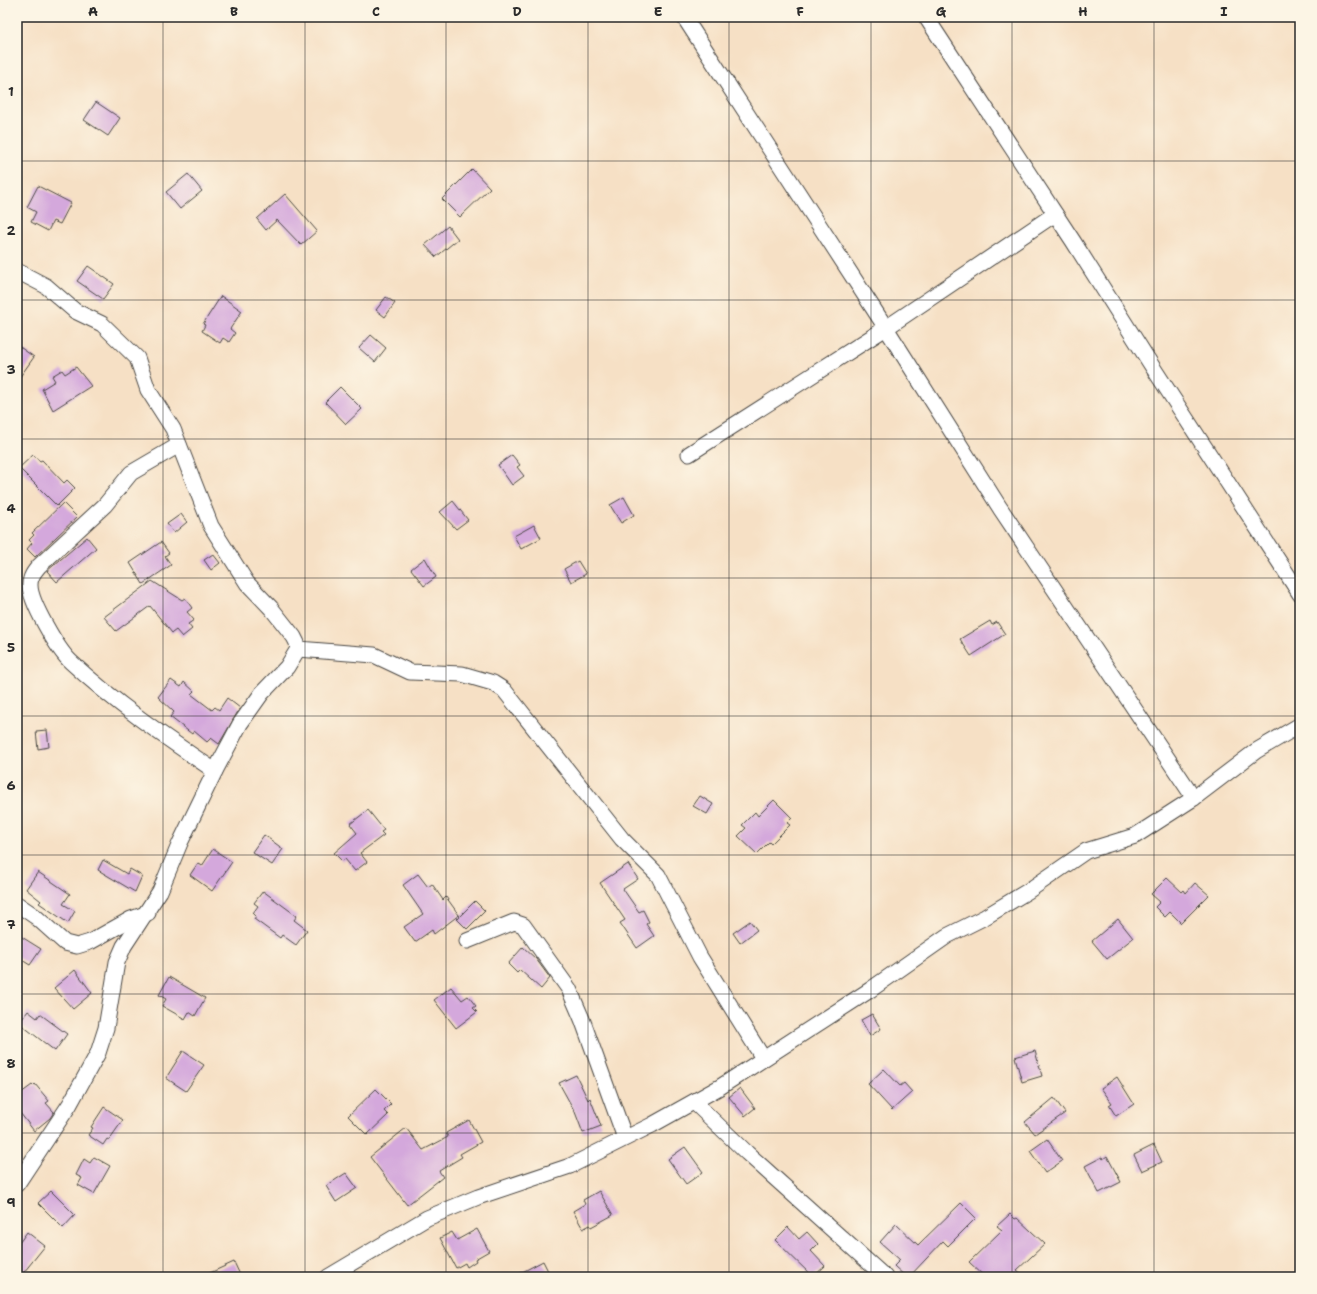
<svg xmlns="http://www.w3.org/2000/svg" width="1317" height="1294" viewBox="0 0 1317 1294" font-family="'Shantell Sans',sans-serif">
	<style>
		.building { fill: #d4a8dc }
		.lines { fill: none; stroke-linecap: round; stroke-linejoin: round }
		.street-casing { stroke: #494642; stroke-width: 17 }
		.street { stroke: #fff; stroke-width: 15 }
		.grid { fill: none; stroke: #2b2b2b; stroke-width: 1; stroke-opacity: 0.55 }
		.neatline { fill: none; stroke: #2b2b2b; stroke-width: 1.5 }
		.grid-label { font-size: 13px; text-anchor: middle; font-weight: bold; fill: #2b2b2b }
	</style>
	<rect width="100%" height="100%" fill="#fcf5e5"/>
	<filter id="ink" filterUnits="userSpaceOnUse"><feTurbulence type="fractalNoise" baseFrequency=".025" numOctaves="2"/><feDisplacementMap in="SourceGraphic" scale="8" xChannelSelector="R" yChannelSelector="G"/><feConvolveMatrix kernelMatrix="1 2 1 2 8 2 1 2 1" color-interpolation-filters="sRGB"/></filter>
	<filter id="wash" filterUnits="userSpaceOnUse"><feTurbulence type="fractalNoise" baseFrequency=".012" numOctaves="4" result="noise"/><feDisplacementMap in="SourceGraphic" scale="16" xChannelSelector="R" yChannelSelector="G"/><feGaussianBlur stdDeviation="0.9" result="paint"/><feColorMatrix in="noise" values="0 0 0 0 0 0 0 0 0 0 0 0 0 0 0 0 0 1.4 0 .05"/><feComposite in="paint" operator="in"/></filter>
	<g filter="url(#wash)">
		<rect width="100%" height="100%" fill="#f6e0c5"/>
		<g id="blocks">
			<g class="building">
				<polygon points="96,102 120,118 108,136 84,120"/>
				<polygon points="472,169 490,188 460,217 442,199"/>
				<polygon points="188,174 202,191 180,209 166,192"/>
				<polygon points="38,186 71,203 60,224 53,221 48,231 31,222 36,212 27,207"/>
				<polygon points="285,194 317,231 301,245 277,220 266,230 257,219"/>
				<polygon points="448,226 458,239 436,257 425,245"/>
				<polygon points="88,266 114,284 103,299 77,281"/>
				<polygon points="221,296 242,311 230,329 235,333 229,342 223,338 220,343 202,331 205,325 203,324"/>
				<polygon points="386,297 395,303 385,317 376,310"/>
				<polygon points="371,335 386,348 375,362 359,348"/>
				<polygon points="17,345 34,357 17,381"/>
				<polygon points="76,367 91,386 53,410 42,389 55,381 52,376 62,370 65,374"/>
				<polygon points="340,387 362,409 346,424 325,402"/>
				<polygon points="33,455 40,461 42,460 64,483 67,480 75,488 57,506 19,468"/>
				<polygon points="512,455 520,465 517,467 524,476 512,485 498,465"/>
				<polygon points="624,497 634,515 621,523 610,505"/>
				<polygon points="453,501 468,520 456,529 440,512"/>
				<polygon points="63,503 77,517 35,557 27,549 32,543 29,540 34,535 32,533"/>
				<polygon points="181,514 187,522 174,533 167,524"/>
				<polygon points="534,525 541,538 521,549 514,536"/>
				<polygon points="87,537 96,548 57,582 47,571"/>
				<polygon points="161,542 169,553 165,556 171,565 143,584 130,563"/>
				<polygon points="213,554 220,563 211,570 204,560"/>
				<polygon points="425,558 436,577 424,586 411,569"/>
				<polygon points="578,561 586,574 571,582 564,569"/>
				<polygon points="152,581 182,600 185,598 192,608 187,612 194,620 188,624 192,629 182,637 176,630 172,633 150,606 116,631 104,617"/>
				<polygon points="990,621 992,625 997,622 1005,634 971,656 960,639"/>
				<polygon points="171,680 181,687 184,682 194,691 191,694 212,710 215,707 219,710 227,698 240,708 219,744 211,738 207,742 194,731 192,734 170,717 174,712 158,697"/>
				<polygon points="47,730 49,747 38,749 36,731"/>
				<polygon points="700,796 713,804 707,814 693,806"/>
				<polygon points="774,800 792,818 787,823 790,825 771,844 769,842 757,854 738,836 746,828 742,825 755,812 758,816"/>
				<polygon points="368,810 384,830 381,832 384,835 360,853 367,862 355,871 345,859 342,861 334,853 357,833 350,824"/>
				<polygon points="264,835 283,849 272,865 252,852"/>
				<polygon points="213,849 232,862 212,891 190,875 198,863 202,866"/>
				<polygon points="103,860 127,874 130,869 142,876 135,892 98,870"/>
				<polygon points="628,864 638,879 623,889 639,912 643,910 649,922 646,924 654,936 637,948 620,923 625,920 600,883"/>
				<polygon points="38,872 70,894 63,904 75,911 68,923 39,903 41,901 26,889"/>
				<polygon points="418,874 428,887 432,884 443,900 446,897 459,915 434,934 432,930 415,942 404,927 423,914 403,885"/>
				<polygon points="1167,878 1182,892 1184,890 1186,893 1195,883 1209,895 1181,923 1170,912 1165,917 1155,907 1160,902 1151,894"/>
				<polygon points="263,891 297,916 294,920 307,930 296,945 282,935 280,938 254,919 256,916 253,913 258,906 254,903"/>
				<polygon points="475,901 485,911 467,929 457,919"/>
				<polygon points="1118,919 1133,938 1107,959 1092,941"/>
				<polygon points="750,921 757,930 740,943 733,933"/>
				<polygon points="17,934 41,949 30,965 17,957"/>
				<polygon points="523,947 536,959 550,978 541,989 520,970 517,973 508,964"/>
				<polygon points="75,970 92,993 73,1009 54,988"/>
				<polygon points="169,977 205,998 195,1016 189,1012 185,1019 162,1006 166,999 159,995"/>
				<polygon points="451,987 462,1000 468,996 476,1006 473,1008 477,1012 456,1028 434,1000"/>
				<polygon points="28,1011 37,1018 40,1014 67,1034 55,1051 19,1023"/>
				<polygon points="872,1014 881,1029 870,1036 861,1020"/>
				<polygon points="183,1051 204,1065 186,1091 166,1078"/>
				<polygon points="1035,1051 1042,1076 1022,1082 1015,1057"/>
				<polygon points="884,1069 900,1086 904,1083 912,1092 892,1110 868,1084"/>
				<polygon points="576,1075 588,1100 590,1098 601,1126 583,1133 575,1112 559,1083"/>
				<polygon points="1117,1077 1134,1104 1116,1116 1109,1105 1112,1103 1101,1088"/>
				<polygon points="35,1084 49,1101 46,1103 54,1112 50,1118 34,1131 17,1109 17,1096 32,1085 33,1086"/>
				<polygon points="740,1088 755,1108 745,1116 729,1097"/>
				<polygon points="376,1089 391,1104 384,1111 388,1115 367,1135 348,1116"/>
				<polygon points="1054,1098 1065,1113 1035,1134 1025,1122"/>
				<polygon points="104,1107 123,1120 109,1140 107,1139 103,1145 88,1135 93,1128 91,1127"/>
				<polygon points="469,1120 481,1142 460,1154 462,1157 439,1171 443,1177 407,1205 370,1157 406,1128 423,1150 448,1137 446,1133"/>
				<polygon points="1047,1139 1062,1161 1045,1173 1030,1151"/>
				<polygon points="1154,1145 1162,1162 1142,1171 1134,1155"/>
				<polygon points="685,1147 703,1172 686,1184 668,1159"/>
				<polygon points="1107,1156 1121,1182 1099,1193 1085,1166 1102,1157 1103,1159"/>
				<polygon points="94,1157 110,1166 94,1194 78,1185 82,1178 76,1175 84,1159 90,1163"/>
				<polygon points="346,1173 357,1188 336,1202 326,1186"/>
				<polygon points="51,1191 75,1215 63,1228 38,1203"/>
				<polygon points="599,1191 613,1215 591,1227 590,1225 583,1229 573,1211 585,1204 583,1200"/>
				<polygon points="961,1203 976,1218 948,1246 943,1241 909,1277 906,1277 894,1266 900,1260 880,1242 896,1224 918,1245"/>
				<polygon points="1010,1214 1015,1219 1017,1218 1045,1244 1017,1270 1025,1277 985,1277 969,1262 1002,1230 997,1226"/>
				<polygon points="788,1227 799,1239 807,1232 818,1244 811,1251 825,1266 813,1277 775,1240"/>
				<polygon points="477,1229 489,1251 475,1259 476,1261 467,1267 465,1263 456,1268 440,1238 452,1232 457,1240"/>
				<polygon points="27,1232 45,1246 20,1277 17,1277 17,1246"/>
				<polygon points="543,1261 551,1277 513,1277"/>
				<polygon points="234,1262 241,1277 201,1277"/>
			</g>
		</g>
	</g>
	<g filter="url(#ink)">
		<use href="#blocks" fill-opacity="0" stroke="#494642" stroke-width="1"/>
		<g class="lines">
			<g class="street-casing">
				<g id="street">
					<polyline points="684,17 886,328 1000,508 1194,798"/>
					<polyline points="926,17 1073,241 1152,366 1300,594"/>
					<polyline points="17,271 46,286 75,311 102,324 137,358 148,390 173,429 211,526 247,583 271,608 294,637 297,643 298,649 287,667 262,693 240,724 215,771 180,843 160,891 124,946 117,962 106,1028 98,1053 70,1104 17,1184"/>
					<path d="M179,445L131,473L105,505L39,566C34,572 30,577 30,585C30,602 58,650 71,662C115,703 165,737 215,771"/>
					<polyline points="689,454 886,328 1055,214"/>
					<polyline points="298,649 374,655 410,672 462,674 493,683 504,690 622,839 658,875 700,957 763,1058"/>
					<polyline points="17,904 36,917 65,943 77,946 90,942 131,919 148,913"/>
					<polyline points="467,941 514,922 523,925 569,989 582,1019 625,1138"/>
					<polyline points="694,1102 747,1153 885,1277"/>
					<polyline points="328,1277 427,1218 478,1197 570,1166 652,1125 720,1087 870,990 947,936 985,917 1028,891 1086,851 1135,836 1194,798 1256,751 1300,725"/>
				</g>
			</g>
			<use href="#street" class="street"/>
		</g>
	</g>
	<path class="grid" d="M163,17V1277M305,17V1277M446,17V1277M588,17V1277M729,17V1277M871,17V1277M1012,17V1277M1154,17V1277M17,161H1300M17,300H1300M17,439H1300M17,578H1300M17,716H1300M17,855H1300M17,994H1300M17,1133H1300"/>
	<rect width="1317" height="1294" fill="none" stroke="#fcf5e5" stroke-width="44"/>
	<rect x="22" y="22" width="1273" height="1250" class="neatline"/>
	<g class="grid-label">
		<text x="93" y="16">A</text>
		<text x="234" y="16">B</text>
		<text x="376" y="16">C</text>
		<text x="517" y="16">D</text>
		<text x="658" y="16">E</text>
		<text x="800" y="16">F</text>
		<text x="941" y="16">G</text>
		<text x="1083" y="16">H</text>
		<text x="1224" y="16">I</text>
		<text x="11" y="96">1</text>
		<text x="11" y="235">2</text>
		<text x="11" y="374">3</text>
		<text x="11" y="513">4</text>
		<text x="11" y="652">5</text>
		<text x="11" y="790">6</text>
		<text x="11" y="929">7</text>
		<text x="11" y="1068">8</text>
		<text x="11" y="1207">9</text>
	</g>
</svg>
